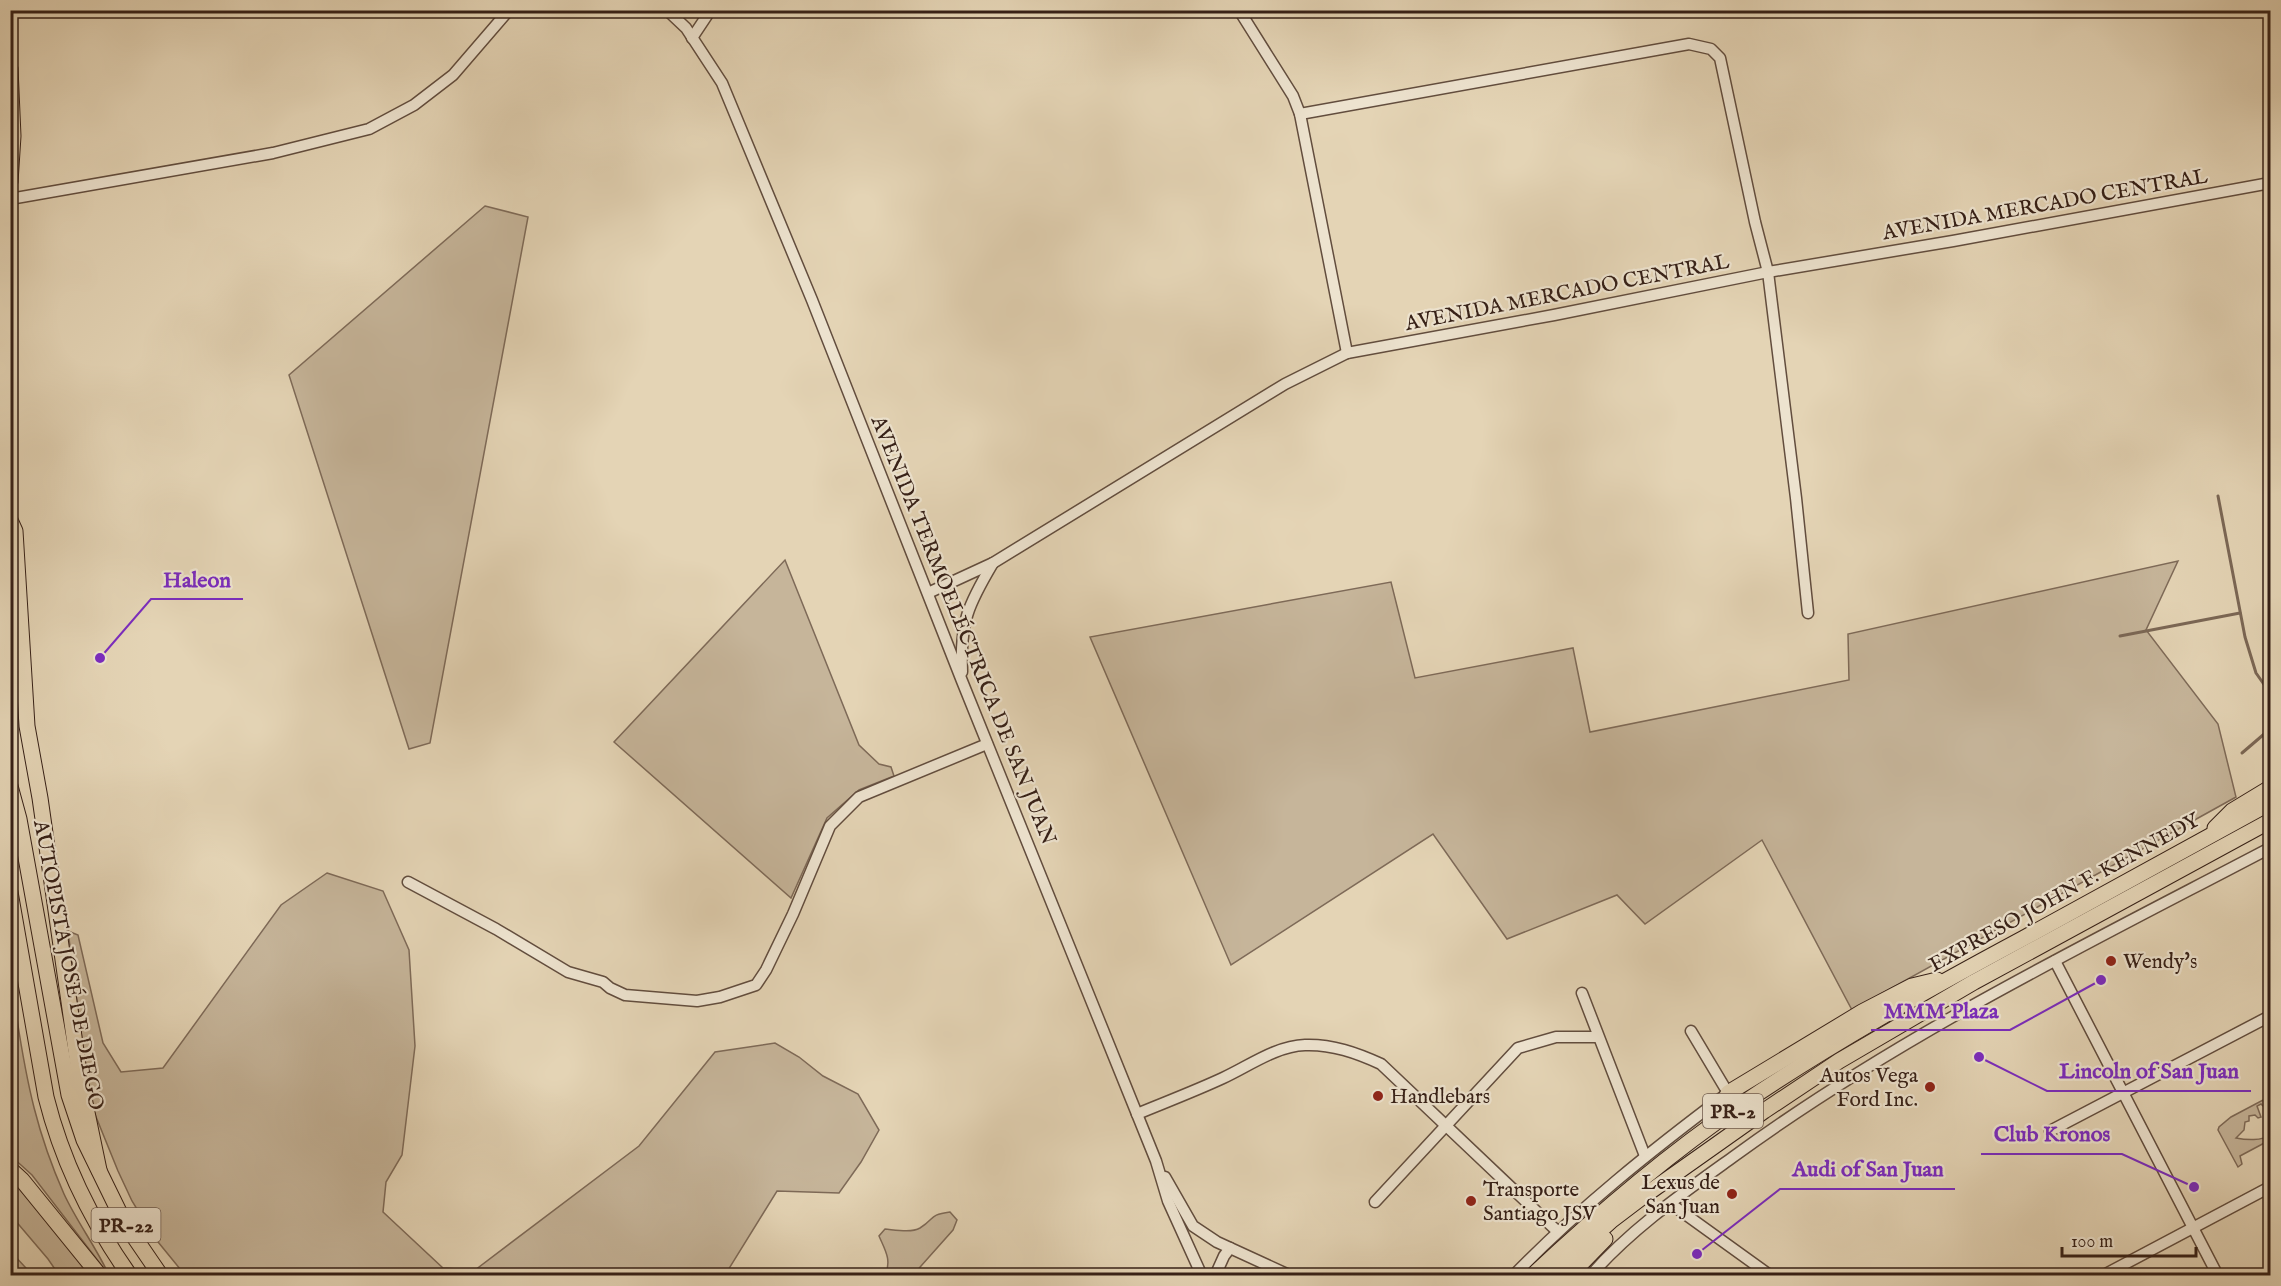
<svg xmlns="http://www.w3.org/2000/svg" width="2281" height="1286" viewBox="0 0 2281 1286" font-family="'IM FELL English',serif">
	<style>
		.green { fill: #c6b59a; stroke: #7e6a58; stroke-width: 1.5 }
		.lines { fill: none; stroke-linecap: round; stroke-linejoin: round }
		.stream { stroke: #7b6755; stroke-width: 3 }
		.minor-casing { stroke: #624d3e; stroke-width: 13 }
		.highway-casing { stroke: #362017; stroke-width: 17 }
		.minor { stroke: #ede3cf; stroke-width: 10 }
		.highway { stroke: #e4d4b5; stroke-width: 15 }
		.poi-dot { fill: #8f2418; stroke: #ede3cf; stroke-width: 2 }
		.labels { text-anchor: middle; stroke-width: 4.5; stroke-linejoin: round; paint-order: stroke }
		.shield { fill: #ede3cf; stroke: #6d5a4e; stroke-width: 1.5 }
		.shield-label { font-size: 20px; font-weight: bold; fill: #362017 }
		.street-label { font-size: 21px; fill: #362017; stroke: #ede3cf }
		.poi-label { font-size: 21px; fill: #362017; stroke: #ede3cf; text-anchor: start }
		.leader { fill: none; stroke: #7b2cbf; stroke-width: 2 }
		.callout-dot { fill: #7b2cbf; stroke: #ede3cf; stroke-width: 2 }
		.callout-label { font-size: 22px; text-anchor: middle; font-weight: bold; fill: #7b2cbf; stroke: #ede3cf; stroke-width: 4.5; stroke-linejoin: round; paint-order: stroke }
	</style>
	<rect width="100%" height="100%" fill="#e4d4b5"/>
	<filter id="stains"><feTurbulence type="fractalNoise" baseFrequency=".00333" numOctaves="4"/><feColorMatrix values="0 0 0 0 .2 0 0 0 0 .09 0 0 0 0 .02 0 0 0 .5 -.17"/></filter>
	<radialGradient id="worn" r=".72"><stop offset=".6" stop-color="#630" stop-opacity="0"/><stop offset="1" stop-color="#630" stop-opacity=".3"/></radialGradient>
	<g class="green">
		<polygon points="485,206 528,217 430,743 409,749 289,375"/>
		<polygon points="785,560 859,745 879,764 891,767 894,776 859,790 827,818 791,898 614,742"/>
		<polygon points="2178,561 2146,630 2218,724 2236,797 1852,1010 1762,840 1645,924 1617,895 1507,939 1433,834 1231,965 1090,637 1391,582 1415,678 1573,648 1590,732 1849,680 1848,634"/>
		<polygon points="327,873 383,891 409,950 415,1046 402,1155 386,1182 383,1212 443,1268 475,1270 639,1146 715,1052 775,1043 799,1057 823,1076 858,1094 879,1130 861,1162 839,1193 777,1191 725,1275 185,1275 154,1237 132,1201 118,1171 90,1102 68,931 78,935 103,1043 121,1072 163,1068 281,905"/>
		<path d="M12,1010H14L17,1019C27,1084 37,1133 64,1194C77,1222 96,1247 109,1275L32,1175L11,1156Z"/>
		<path d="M2263,1100L2265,1104L2263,1106L2261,1104L2257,1106L2261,1117L2258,1118L2255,1115L2249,1116V1121L2245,1122L2244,1130L2236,1138C2246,1140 2262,1141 2270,1135V1140L2240,1156L2242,1164L2238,1167L2218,1130L2219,1127L2231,1117Z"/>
		<polygon points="10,1178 93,1275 59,1275 48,1259 14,1219 11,1221"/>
		<path d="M950,1212L957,1220L953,1230L913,1275H885C892,1260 885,1250 879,1236L885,1229C896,1230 911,1233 920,1228C936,1218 928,1215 950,1212Z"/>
		<polygon points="11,1252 26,1268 19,1272 21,1275 11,1275"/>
	</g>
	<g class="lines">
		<g class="stream">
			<polyline points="2218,496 2245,637 2256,673 2270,693"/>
			<polyline points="2120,636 2240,613"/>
			<polyline points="2242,753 2270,729"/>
		</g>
		<g class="minor-casing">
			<g id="minor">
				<polyline points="667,10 686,28 722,83 812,300 962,681 1137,1114 1156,1161 1168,1201 1202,1276"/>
				<polyline points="1239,10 1293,96 1300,114 1347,353"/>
				<polyline points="692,38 708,14 713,10"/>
				<polyline points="1300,114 1689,44 1711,49 1720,58 1755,222 1768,272 1796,498 1808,613"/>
				<polyline points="10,199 273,153 369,129 414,105 453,75 509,10"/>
				<polyline points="928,593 993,563 1285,384 1347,353 1554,315 1768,272 1953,241 2270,183"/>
				<path d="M962,672C960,622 968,605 993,563"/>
				<polyline points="408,882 496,929 568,972 603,982 610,988 625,995 697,1001 720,997 756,985 766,970 793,914 830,826 859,797 987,744"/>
				<polyline points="2055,961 2218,1276"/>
				<polyline points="1582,993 1645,1156"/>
				<path d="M1137,1114C1166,1102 1195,1091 1223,1078C1249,1066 1276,1046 1305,1045C1332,1044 1357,1053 1381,1064L1557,1231"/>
				<polyline points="2050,1131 2270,1016"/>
				<polyline points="1165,1177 1193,1226 1217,1242 1291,1276"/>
				<polyline points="1375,1202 1518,1048 1556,1037 1597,1037"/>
				<polyline points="1671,1204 1771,1276"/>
				<polyline points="1215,1276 1224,1256 1230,1248"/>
				<path d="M1513,1276C1579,1208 1652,1150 1728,1093L1691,1031"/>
				<path d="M1590,1276C1631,1229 1683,1193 1733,1157C1900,1035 2087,944 2270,848"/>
				<polyline points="2102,1276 2270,1187"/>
			</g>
		</g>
		<g class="highway-casing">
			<g id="highway">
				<polyline points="10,68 13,136 10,182"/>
				<polyline points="10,520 15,531 27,726 40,798 80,1079 99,1170"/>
				<polyline points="10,786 19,819 69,1095 84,1140 124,1222 161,1276"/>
				<polyline points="2215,828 2232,811 2270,788"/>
				<path d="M10,892L46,1097C62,1161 92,1222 130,1276"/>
				<polyline points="1728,1093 1862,1012 1912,986 1937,980"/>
				<polyline points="10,1169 22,1180 100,1276"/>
				<path d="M1532,1276C1597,1215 1666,1156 1739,1106C1830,1044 1927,990 2024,938C2106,893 2188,848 2270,803"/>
				<polyline points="1550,1276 1612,1220 1641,1198 1764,1111 1839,1061 1974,982 2270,821"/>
				<polyline points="1569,1276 1605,1239"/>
			</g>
		</g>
		<use href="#minor" class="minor"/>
		<use href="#highway" class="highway"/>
	</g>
	<g class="poi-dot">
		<circle cx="2111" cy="961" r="6"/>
		<circle cx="1930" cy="1087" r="6"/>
		<circle cx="1378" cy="1096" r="6"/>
		<circle cx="1732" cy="1194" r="6"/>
		<circle cx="1471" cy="1201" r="6"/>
	</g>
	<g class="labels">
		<g class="shield">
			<rect x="1703" y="1094" width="60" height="34" rx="4.5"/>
			<rect x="91.5" y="1208" width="69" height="34" rx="4.5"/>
		</g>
		<g class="shield-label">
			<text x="1733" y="1118">PR-2</text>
			<text x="126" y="1232">PR-22</text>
		</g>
		<g class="street-label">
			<text transform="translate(2045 204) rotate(-10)" y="7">AVENIDA MERCADO CENTRAL</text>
			<text transform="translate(1567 292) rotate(-11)" y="7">AVENIDA MERCADO CENTRAL</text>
			<text transform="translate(964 630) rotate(68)" y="7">AVENIDA TERMOELÉCTRICA DE SAN JUAN</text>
			<text transform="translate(2064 892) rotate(-29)" y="7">EXPRESO JOHN F. KENNEDY</text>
			<text transform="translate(69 965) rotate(79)" y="7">AUTOPISTA JOSÉ DE DIEGO</text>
		</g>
		<g class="poi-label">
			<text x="2123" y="968">Wendy's</text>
			<text x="1918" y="1082" text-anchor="end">Autos Vega<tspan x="1918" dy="24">Ford Inc.</tspan></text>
			<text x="1390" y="1103">Handlebars</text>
			<text x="1720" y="1189" text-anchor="end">Lexus de<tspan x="1720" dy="24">San Juan</tspan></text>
			<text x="1483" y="1196">Transporte<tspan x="1483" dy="24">Santiago JSV</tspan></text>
		</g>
	</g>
	<path class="leader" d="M100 658L151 599H243M2101 980L2010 1030H1871M1979 1057L2047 1091H2251M2194 1187L2122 1154H1981M1697 1254L1780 1189H1955"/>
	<g class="callout-dot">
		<circle cx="100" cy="658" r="6"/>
		<circle cx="2101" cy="980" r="6"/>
		<circle cx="1979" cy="1057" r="6"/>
		<circle cx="2194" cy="1187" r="6"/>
		<circle cx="1697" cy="1254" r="6"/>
	</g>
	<g class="callout-label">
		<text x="197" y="587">Haleon</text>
		<text x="1941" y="1018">MMM Plaza</text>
		<text x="2149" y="1078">Lincoln of San Juan</text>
		<text x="2052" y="1141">Club Kronos</text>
		<text x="1868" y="1176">Audi of San Juan</text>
	</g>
	<rect width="2281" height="1286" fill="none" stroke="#e4d4b5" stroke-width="36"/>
	<rect x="12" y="12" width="2257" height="1262" fill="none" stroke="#362017" stroke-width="3"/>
	<rect x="18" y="18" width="2245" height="1250" fill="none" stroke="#362017" stroke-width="1.5"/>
	<path d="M2062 1247v9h134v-9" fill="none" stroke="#362017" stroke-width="3"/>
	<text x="2071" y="1247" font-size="18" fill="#362017" stroke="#ede3cf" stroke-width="4.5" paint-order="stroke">100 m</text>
	<rect width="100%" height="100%" filter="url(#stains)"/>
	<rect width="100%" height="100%" fill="url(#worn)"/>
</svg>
